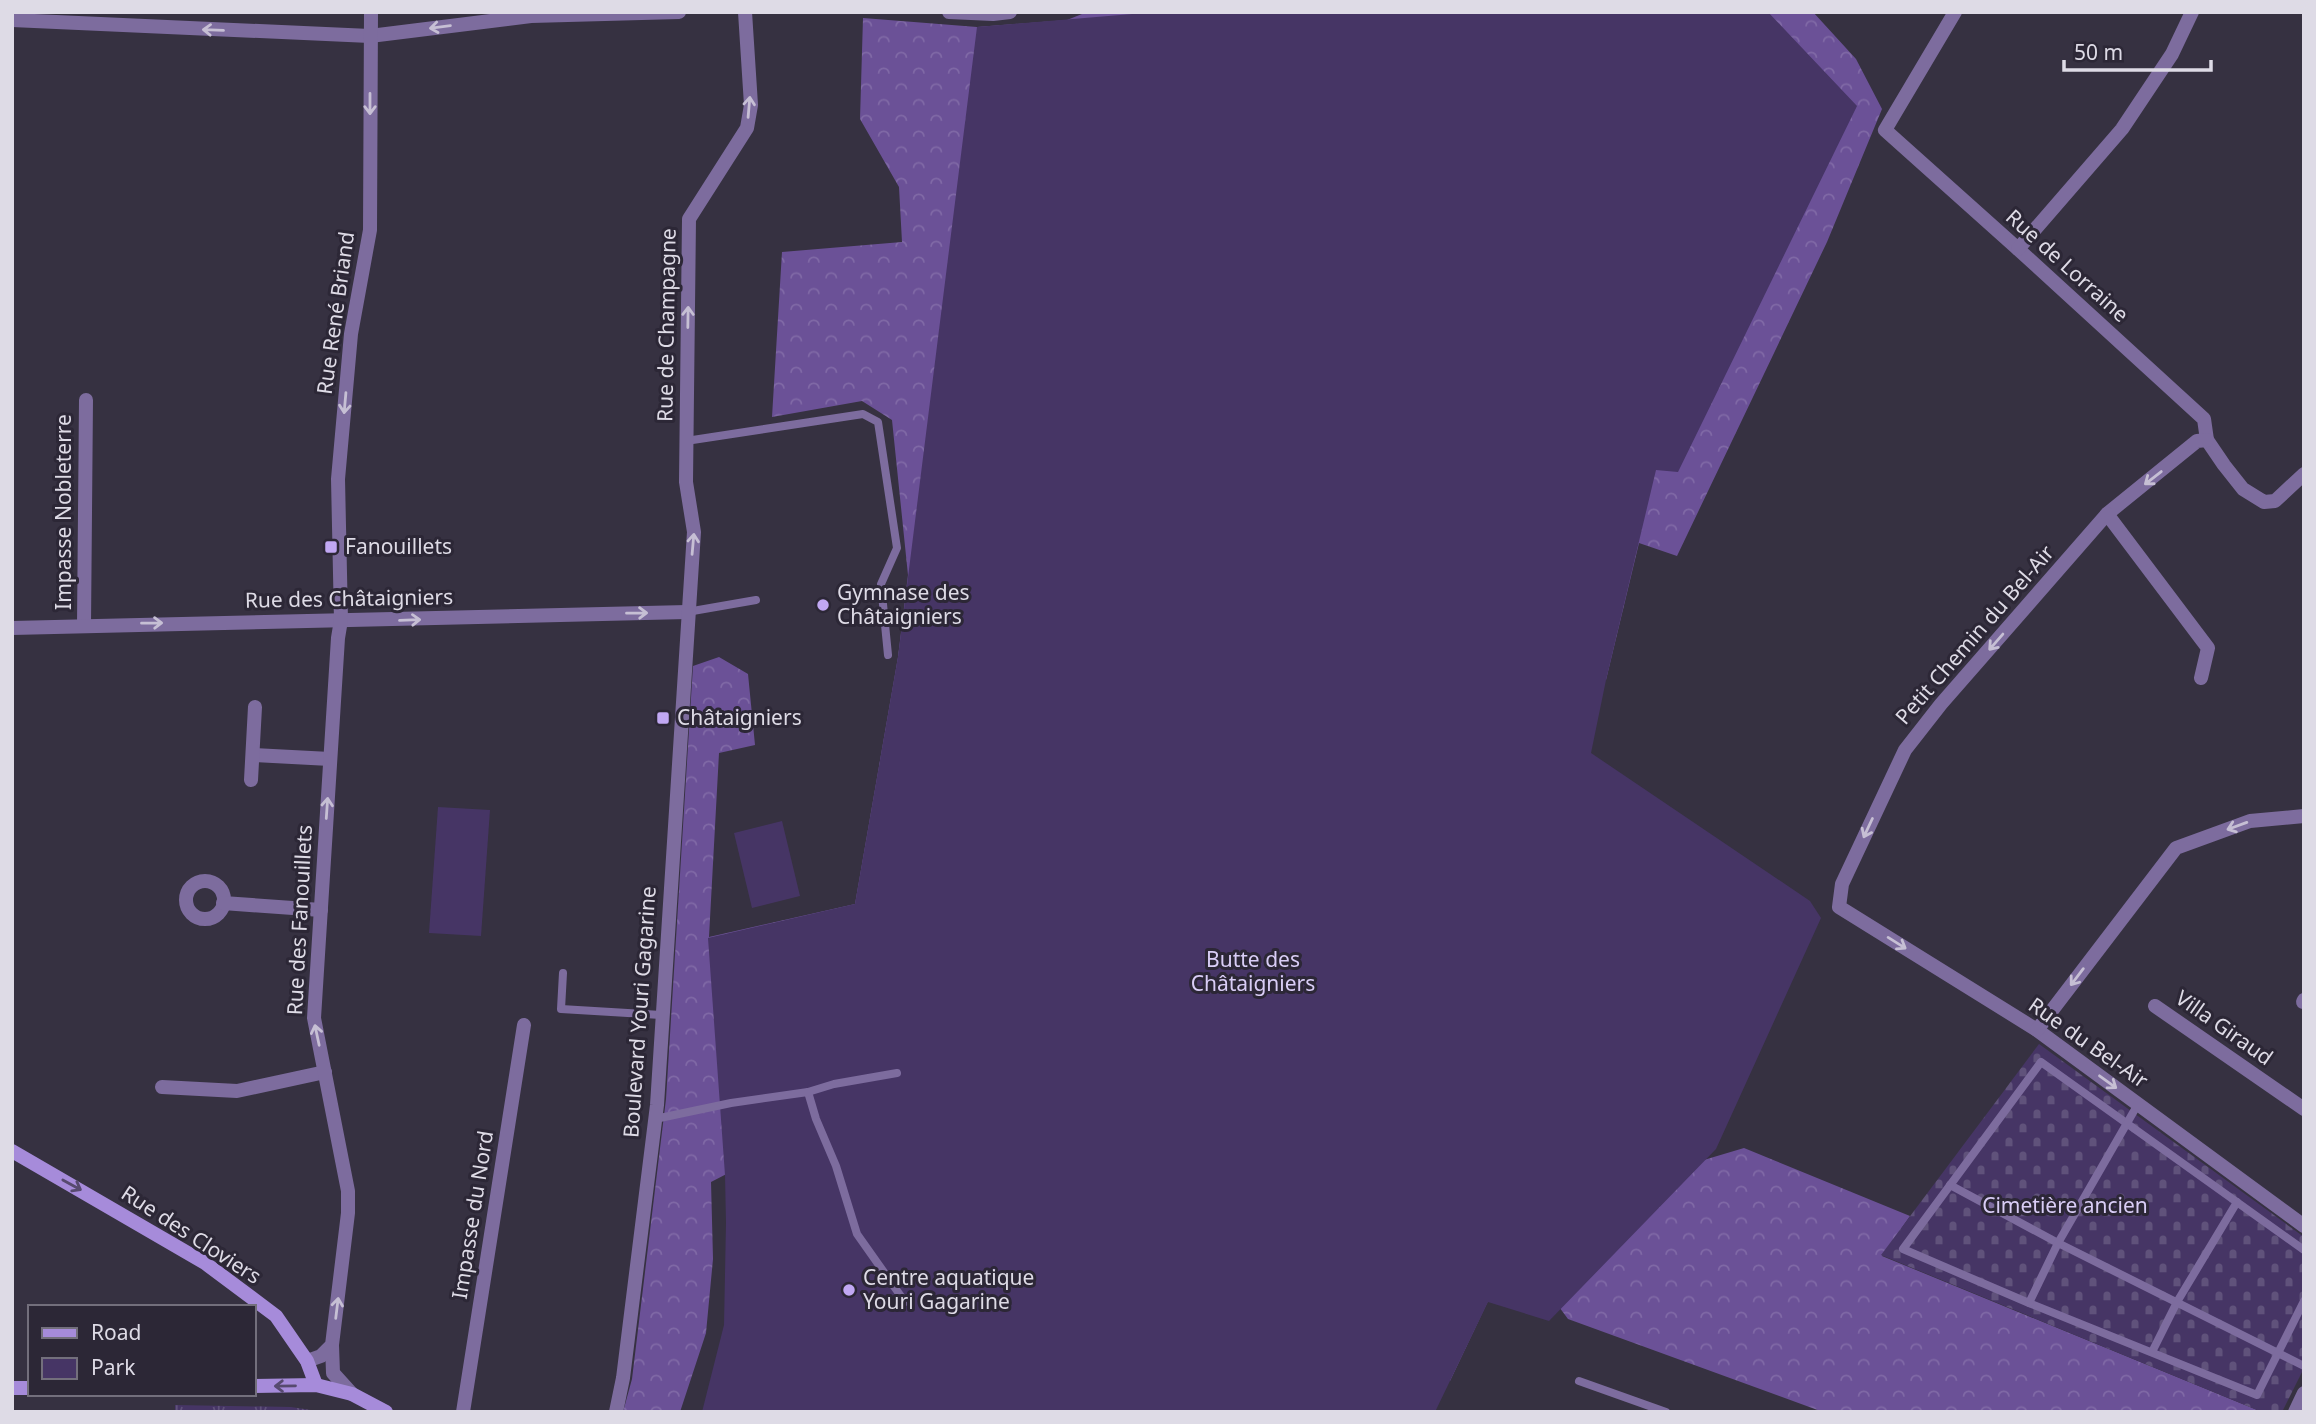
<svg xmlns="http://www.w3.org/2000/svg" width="2316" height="1424" viewBox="0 0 2316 1424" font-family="'Noto Sans',sans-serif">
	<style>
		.grass { fill: url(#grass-tufts) }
		.forest { fill: url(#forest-crowns) }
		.cemetery { fill: url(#cemetery-stones) }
		.park { fill: #463565 }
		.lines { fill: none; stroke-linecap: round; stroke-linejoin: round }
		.lane { stroke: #7d6c9e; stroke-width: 8 }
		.street { stroke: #7d6c9e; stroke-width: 14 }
		.secondary { stroke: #a68bda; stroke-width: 14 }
		.oneway { stroke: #c6bfd4 }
		.oneway2 { stroke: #574a6f }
		.poi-dot { fill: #c1a8f3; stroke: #2c2736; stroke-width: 2.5 }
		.labels { text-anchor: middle; stroke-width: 6; stroke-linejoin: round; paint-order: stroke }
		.street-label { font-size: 21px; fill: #dedbe6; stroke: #2c2736 }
		.poi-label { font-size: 21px; fill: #dedbe6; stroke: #2c2736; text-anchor: start }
		.park-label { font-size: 21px; fill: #d9cdf6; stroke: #2c2736 }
	</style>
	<defs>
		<pattern id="grass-tufts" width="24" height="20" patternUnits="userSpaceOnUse" patternTransform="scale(1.75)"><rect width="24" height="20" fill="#463565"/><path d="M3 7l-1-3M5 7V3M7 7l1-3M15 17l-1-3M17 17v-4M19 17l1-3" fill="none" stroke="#60527b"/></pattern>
		<pattern id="forest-crowns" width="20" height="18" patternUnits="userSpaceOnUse" patternTransform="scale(1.75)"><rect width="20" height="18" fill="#6b5197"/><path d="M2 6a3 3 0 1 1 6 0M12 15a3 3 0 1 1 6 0" fill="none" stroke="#8069a6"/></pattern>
		<pattern id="cemetery-stones" width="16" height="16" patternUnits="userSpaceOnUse" patternTransform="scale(1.75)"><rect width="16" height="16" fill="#463565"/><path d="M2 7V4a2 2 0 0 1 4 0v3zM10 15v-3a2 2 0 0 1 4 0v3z" fill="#60527b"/></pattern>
	</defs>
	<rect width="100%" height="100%" fill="#363141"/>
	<polygon class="grass" points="175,1405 291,1407 324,1412 175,1412"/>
	<g class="forest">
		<polygon points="1087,12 1813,12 1856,59 1882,109 1827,242 1677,556 1639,543 1606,680 1091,555 742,1166 711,1182 713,1259 706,1333 680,1412 623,1412 632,1379 666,1099 693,666 719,657 748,674 755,745 719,753 709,937 855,904 898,657 908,575 892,420 862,401 772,417 782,252 902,242 899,187 860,119 863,18 977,27 1067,20"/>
		<polygon points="1744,1148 1910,1216 1882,1256 2262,1412 1823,1412 1568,1319 1528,1265 1488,1301 1450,1381 1375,1236 1687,1165"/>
	</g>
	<polygon class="cemetery" points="2039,1044 2304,1237 2304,1368 2282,1412 2262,1412 1881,1255"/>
	<g class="park">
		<polygon points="1156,12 1768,12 1857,106 1678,472 1656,470 1606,680 1591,753 1810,901 1821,918 1716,1149 1549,1321 1488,1302 1435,1412 702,1412 724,1325 726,1223 725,1175 708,938 855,904 898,657 977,27"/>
		<polygon points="438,807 490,810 481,936 429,933"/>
		<polygon points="782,821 800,896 752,908 734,833"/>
	</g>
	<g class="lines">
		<g class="lane">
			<polyline points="686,441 863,414 878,422 897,548 881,584 888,655"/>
			<polyline points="687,612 756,600"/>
			<polyline points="563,973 561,1009 661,1015"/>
			<polyline points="808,1092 816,1119 836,1166 857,1234 905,1302"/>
			<polyline points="655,1119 731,1103 808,1092 834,1084 897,1073"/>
			<polyline points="1950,1185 2058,1243 2304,1366"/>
			<polyline points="2304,1250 2041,1062 1903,1249 2029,1303 2257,1395 2304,1301"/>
			<polyline points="2029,1303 2058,1243 2138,1104"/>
			<polyline points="2152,1352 2177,1302 2237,1202"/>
			<polyline points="1579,1381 1666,1412"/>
		</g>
		<g class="street">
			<polyline points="949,12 993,14 1010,12"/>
			<polyline points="1955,12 1885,130 2018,249 2204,419 2207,440 2224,465 2243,489 2264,502 2275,501 2304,474"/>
			<polyline points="12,20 370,36 531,16 679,12"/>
			<polyline points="2018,249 2122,129 2172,54 2192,12"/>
			<polyline points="2207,440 2197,441 2107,514 1941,704 1905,750 1842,884 1839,907 2037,1030 2304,1226"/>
			<polyline points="2107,514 2208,648 2201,678"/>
			<polyline points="84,625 86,400"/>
			<polyline points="12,628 687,612"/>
			<polyline points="253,755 330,759"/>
			<polyline points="251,780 255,707"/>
			<circle cx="205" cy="900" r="19"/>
			<polyline points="223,903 321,910"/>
			<polyline points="2303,1002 2304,1000"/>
			<polyline points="2155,1006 2304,1109"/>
			<polyline points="2037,1030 2176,848 2250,821 2304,816"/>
			<polyline points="162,1087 237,1091 325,1072"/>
			<polyline points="332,1345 333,1373 352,1394"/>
			<polyline points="307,1361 321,1356 332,1345 348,1213 348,1191 314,1018 338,638 341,620 338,479 351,334 370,230 371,12"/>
			<polyline points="463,1412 524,1025"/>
			<polyline points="616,1412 623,1378 657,1105 694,532 686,482 689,219 747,128 751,105 745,12"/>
			<polyline points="2295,1412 2304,1393"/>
		</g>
		<g class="secondary">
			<polyline points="12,1151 205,1263 276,1316 307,1361 316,1385"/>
			<polyline points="254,1386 316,1385 352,1394 386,1412"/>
			<polyline points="12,1388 30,1388"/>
		</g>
	</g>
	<defs><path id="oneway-shaft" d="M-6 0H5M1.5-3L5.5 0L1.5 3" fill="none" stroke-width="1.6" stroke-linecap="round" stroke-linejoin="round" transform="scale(1.75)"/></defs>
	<g class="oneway">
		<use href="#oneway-shaft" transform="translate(440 27) rotate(173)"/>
		<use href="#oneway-shaft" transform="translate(213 30) rotate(-178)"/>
		<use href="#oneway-shaft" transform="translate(370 104) rotate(90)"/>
		<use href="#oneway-shaft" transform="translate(749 107) rotate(-85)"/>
		<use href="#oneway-shaft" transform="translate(688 317) rotate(-89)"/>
		<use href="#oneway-shaft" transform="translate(345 403) rotate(95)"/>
		<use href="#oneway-shaft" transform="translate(2153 478) rotate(142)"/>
		<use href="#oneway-shaft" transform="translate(693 544) rotate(-85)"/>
		<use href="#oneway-shaft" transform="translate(637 613) rotate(-1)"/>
		<use href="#oneway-shaft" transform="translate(410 620) rotate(-2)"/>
		<use href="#oneway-shaft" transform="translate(152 623) rotate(-1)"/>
		<use href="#oneway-shaft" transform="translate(1996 642) rotate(131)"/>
		<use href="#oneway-shaft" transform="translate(327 808) rotate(-86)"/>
		<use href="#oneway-shaft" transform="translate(2237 826) rotate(160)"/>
		<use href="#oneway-shaft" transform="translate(1868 828) rotate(115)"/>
		<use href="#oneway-shaft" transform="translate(1897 943) rotate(32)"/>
		<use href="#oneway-shaft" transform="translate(2077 977) rotate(127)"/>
		<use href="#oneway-shaft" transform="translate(317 1035) rotate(-102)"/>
		<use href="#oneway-shaft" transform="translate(2108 1082) rotate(36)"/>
		<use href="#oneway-shaft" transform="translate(337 1308) rotate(-83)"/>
	</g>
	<g class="oneway2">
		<use href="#oneway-shaft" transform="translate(72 1185) rotate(29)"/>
		<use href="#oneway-shaft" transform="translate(285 1386) rotate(179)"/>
	</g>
	<g class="poi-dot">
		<rect x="324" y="540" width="14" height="14" rx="3.5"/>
		<circle cx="823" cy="605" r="7"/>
		<rect x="656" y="711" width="14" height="14" rx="3.5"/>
		<circle cx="849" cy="1290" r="7"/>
	</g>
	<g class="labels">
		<g class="street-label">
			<text transform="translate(2067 266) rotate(42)" y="7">Rue de Lorraine</text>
			<text transform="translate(336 313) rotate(-82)" y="7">Rue René Briand</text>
			<text transform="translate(667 325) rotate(-89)" y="7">Rue de Champagne</text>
			<text transform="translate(64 512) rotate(-90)" y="7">Impasse Nobleterre</text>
			<text transform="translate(349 599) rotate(-1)" y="7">Rue des Châtaigniers</text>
			<text transform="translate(1975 635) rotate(-49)" y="7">Petit Chemin du Bel-Air</text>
			<text transform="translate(300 920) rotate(-87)" y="7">Rue des Fanouillets</text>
			<text transform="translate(640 1012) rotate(-86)" y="7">Boulevard Youri Gagarine</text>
			<text transform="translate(2224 1028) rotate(35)" y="7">Villa Giraud</text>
			<text transform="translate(2088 1043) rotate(35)" y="7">Rue du Bel-Air</text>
			<text transform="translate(473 1215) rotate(-81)" y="7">Impasse du Nord</text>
			<text transform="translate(191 1235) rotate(33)" y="7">Rue des Cloviers</text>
		</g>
		<g class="poi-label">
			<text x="345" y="554">Fanouillets</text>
			<text x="837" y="600">Gymnase des<tspan x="837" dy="24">Châtaigniers</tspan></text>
			<text x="677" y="725">Châtaigniers</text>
			<text x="863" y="1285">Centre aquatique<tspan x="863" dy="24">Youri Gagarine</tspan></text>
		</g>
		<g class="park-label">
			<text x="1253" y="967">Butte des<tspan x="1253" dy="24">Châtaigniers</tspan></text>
			<text x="2065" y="1213">Cimetière ancien</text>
		</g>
	</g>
	<rect width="2316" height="1424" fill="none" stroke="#dedbe6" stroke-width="28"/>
	<rect x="28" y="1305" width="228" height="91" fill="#2c2736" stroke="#736f7c" stroke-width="2"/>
	<rect x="42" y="1328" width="35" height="10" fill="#a68bda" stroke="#736f7c" stroke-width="2"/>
	<text x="91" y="1340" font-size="21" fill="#dedbe6">Road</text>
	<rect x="42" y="1358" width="35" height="21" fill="#463565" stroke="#736f7c" stroke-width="2"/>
	<text x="91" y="1375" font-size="21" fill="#dedbe6">Park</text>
	<path d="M2064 60v10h147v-10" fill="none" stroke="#dedbe6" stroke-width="3.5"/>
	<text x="2074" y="60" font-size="21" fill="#dedbe6" stroke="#2c2736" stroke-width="5" paint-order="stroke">50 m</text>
</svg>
